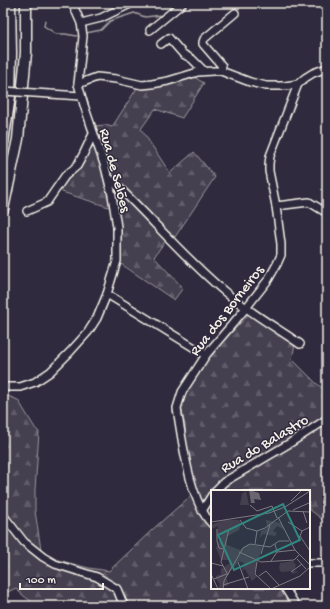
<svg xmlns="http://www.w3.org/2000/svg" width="330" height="609" viewBox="0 0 330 609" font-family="'Gochi Hand',sans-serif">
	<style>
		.forest { fill: url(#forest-firs); stroke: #9c989c }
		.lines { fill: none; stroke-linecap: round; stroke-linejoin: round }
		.stream { stroke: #a19ea0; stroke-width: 1.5 }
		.minor-casing { stroke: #f4f1e8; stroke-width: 10 }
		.highway-casing { stroke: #f4f1e8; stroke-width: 13 }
		.minor { stroke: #2f2a3d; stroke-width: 7 }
		.highway { stroke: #2f2a3d; stroke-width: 10 }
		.minor-bridge-casing { stroke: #f4f1e8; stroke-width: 10; stroke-linecap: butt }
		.minor-bridge { stroke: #2f2a3d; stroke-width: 7 }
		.labels { text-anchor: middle; stroke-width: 3; stroke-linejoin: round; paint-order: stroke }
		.street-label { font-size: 15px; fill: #f4f1e8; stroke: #2f2a3d }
		.inset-road { fill: none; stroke: #7e7a81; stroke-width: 1 }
		.view { fill: #318880; fill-opacity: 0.15; stroke: #318880; stroke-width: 2 }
		.inset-edge { fill: none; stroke: #f4f1e8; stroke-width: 2 }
	</style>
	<defs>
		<pattern id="forest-firs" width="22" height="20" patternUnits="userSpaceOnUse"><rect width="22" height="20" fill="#454050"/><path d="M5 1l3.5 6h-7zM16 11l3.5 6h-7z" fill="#605c69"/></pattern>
	</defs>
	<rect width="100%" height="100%" fill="#2f2a3d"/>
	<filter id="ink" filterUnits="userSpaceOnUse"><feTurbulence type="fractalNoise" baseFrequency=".025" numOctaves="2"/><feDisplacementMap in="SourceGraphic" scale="8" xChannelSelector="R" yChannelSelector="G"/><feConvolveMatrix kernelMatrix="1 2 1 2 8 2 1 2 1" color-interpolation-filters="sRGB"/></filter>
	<g filter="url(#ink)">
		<g class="forest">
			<polygon points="194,77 204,83 182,118 155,109 141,129 170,173 194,152 215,177 175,237 170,234 154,257 183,288 174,300 121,264 117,252 118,210 62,192 61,188 74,173 94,126 105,125 112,127 137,88 173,84"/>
			<path d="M250,313L295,344L292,359L316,383L327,392V523L309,509V491H212V588H286L294,606H37C31,600 20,595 16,588L3,594V394L18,400L35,428L39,432L35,490V511L42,556L89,568L109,571L153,529L195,492L186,440L185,425L181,410L186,392L200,366Z"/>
		</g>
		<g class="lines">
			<g class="stream">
				<polyline points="45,20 44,26 56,34 65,34 77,36"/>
				<polyline points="86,33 101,30 110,21 134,13 145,17 162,15 167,12"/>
			</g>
			<g class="minor-casing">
				<g id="minor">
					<polyline points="320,3 327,8"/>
					<polyline points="81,23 101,18 132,3"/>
					<polyline points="150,30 183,3"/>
					<polyline points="161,44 169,38 183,54 192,59 204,71"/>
					<polyline points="221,71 222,66 203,44 203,42 204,39 235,13"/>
					<polyline points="78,84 97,77 116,79 142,85 152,84 168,81 198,72 213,71 221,71 250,82 266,86 285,86 298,84 305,78 313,73 327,68"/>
					<polyline points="50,94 81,96"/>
					<path d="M108,177C148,214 183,257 225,292C248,311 275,327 300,344"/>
					<polyline points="276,206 309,202 327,213"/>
					<polyline points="27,211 47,202 65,176 77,166 83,155 93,134"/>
					<polyline points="107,294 206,355"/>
					<polyline points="3,387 20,387 35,382 50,372 70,352 88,332 97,318 107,294 117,261 117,227 112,195 105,167 84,105 78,84 83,36 81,23 72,3"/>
					<polyline points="215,491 224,482 290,443 321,423 327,419"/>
					<polyline points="202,511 212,495"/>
					<polyline points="3,515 24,542 43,557 55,564 97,577 117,589 124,606"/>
					<path d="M212,524C190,502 183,445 178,415L177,408L182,392L206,355L246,308L268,280L277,264L281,255V244L276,206L269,171V164L270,156L298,84"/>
					<polyline points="309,563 327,563"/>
					<polyline points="285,588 296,606"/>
				</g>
			</g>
			<g class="highway-casing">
				<g id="highway">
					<polyline points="3,142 10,96 11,53 10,3"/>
					<polyline points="3,209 18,139 26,53 26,3"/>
				</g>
			</g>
			<use href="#minor" class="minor"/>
			<use href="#highway" class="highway"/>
			<g class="minor-bridge-casing">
				<polyline id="minor-bridge" points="3,91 50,94"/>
			</g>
			<use href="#minor-bridge" class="minor-bridge"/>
		</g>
	</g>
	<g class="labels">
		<g class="street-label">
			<text transform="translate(116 170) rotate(75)" y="5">Rua de Selões</text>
			<text transform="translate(226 310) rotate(-52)" y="5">Rua dos Borneiros</text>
			<text transform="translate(264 443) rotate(-31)" y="5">Rua do Balastro</text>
		</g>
	</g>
	<g transform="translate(211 490)">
		<rect width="99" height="99" fill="#2f2a3d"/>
		<path d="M35,1L38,15H29L31,4ZM13,30H28L30,34L28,40L15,47L16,55L29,60L37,54L51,57L43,84L47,86L41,91L34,79L31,81L33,73L28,71L15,87L18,95L7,99L9,94L5,89V86L10,84V79L19,73L18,70H10L5,58L10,46L6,43L7,36L0,39V35ZM55,30L70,33L74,40L66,36L62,41L66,43L64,46L52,44L49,48L50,41L56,38Z" fill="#454050"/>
		<path d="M82,71L85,75L83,81L88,82L81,84V81L70,82L68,78L69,73Z" fill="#454050"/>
		<path d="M38,0L48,3L50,10L43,9L44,13H40Z" fill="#6a6670"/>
		<path class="inset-road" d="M80,11L90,1M39,15L46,21L61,16L66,28M82,20L98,13M92,21L96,33M67,27L84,60L99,75M29,30L35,38L46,41L54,38L77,21L99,22M0,32L58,23L74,17L99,1M77,32L91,41M6,39V51L8,58L12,59M89,46L99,61M82,53L87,51L91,41L99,37M44,54L46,41M28,62L50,72L83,70L89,64M66,62L84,60M50,64L59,35M86,69L95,79M60,71L66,62L64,54M27,72L37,99M46,72L44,84L60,99M0,73L12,76M80,82L91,74M0,84L7,99M17,85L10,72L18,39M48,86L55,81L68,95M3,89L16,84M12,95L38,87M12,99L13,91L32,58L39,54L59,57L68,51H78M60,99L89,86L99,77"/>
		<path class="view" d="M72,14L89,50L23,80L7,45Z"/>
		<rect width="99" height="99" class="inset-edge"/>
	</g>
	<rect width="330" height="609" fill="none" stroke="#2f2a3d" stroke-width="16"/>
	<rect x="8" y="8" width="314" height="593" fill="none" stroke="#f4f1e8" stroke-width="1.5" filter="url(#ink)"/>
	<path d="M20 583v6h83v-6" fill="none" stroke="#f4f1e8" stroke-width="2"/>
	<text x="26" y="583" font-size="12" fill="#f4f1e8" stroke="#2f2a3d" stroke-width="3" paint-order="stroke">100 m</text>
</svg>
